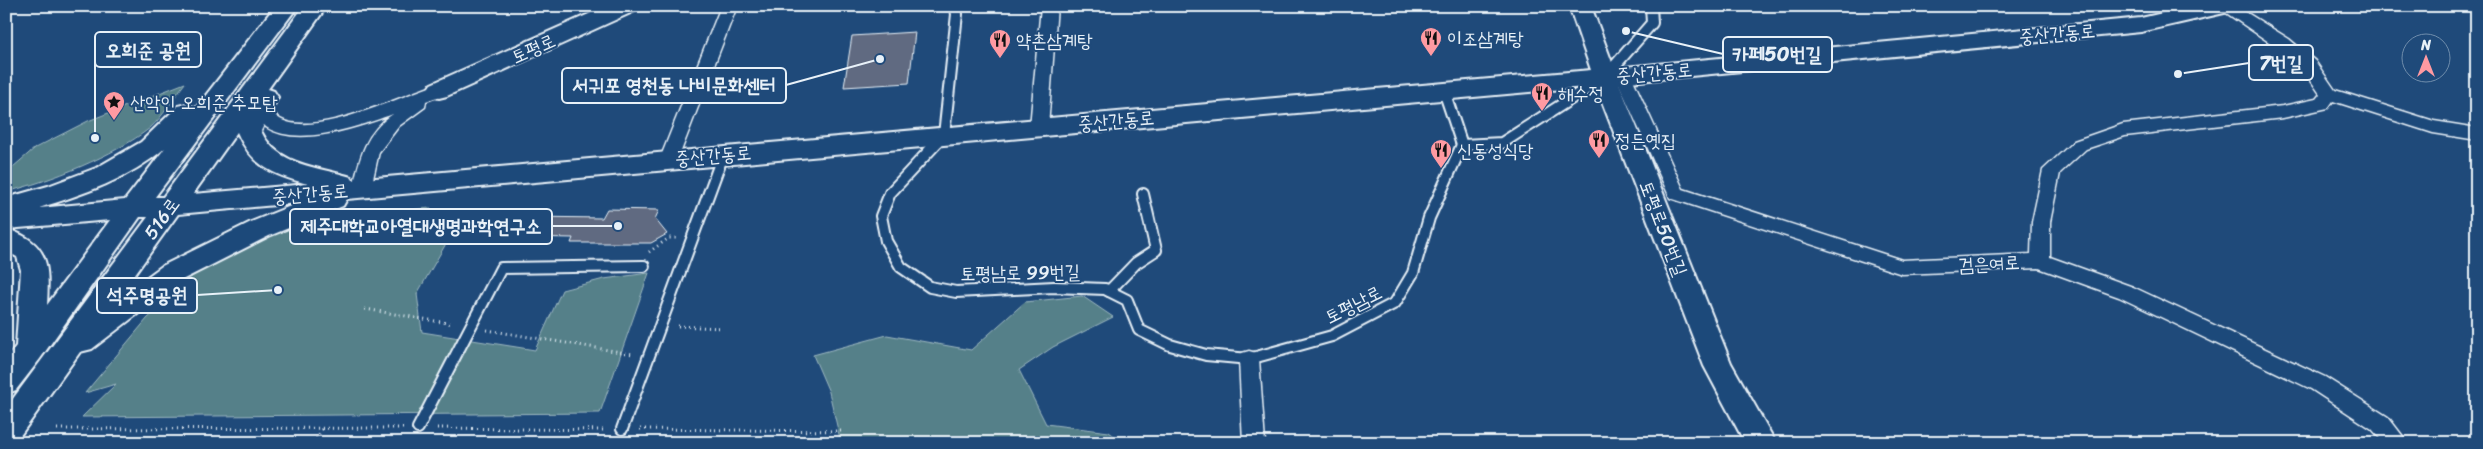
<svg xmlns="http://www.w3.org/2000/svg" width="2483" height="449" viewBox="0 0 2483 449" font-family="Sriracha,'Poor Story',sans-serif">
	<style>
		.green { fill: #548089; stroke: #9eb8c0 }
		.building { fill: #616b81; stroke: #e8f1f8 }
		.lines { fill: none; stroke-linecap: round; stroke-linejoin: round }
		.lane-casing { stroke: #e8f1f8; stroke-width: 14 }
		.street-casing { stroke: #e8f1f8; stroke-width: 3 }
		.secondary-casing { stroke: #e8f1f8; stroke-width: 4 }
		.path { stroke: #e8f1f8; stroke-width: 3; stroke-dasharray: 1 4; stroke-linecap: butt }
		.lane { stroke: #1f4a7a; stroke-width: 10 }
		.street { fill: #1f4a7a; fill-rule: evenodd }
		.secondary { fill: #1f4a7a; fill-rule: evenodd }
		.labels { text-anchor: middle; stroke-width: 4; stroke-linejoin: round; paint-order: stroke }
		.street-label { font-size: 19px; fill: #e8f1f8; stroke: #1f4a7a }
		.poi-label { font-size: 19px; fill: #e8f1f8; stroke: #1f4a7a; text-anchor: start }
		.leader { fill: none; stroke: #e8f1f8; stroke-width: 2 }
		.callout-dot { fill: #e8f1f8; stroke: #1f4a7a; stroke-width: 2 }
		.callout { fill: #1f4a7a; stroke: #e8f1f8; stroke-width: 2 }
		.callout-label { font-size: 20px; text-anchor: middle; font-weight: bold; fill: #e8f1f8 }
	</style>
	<rect width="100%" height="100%" fill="#1f4a7a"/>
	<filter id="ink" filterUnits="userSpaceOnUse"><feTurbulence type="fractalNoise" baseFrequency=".02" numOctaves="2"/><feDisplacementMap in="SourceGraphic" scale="10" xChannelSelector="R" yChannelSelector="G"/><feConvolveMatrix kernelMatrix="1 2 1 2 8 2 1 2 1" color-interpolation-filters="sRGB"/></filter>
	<g filter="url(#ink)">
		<g class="green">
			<path d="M185,83C174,97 163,117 150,128C114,156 50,181 6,192V173L35,148L88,121Z"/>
			<polygon points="431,208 427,215 463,214 417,294 422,332 535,350 562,290 604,279 649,273 600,413 82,417 116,384 85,393 147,319 193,276 234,252 281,230 341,216"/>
			<polygon points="1082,296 1113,317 1053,347 1019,370 1046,424 1109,432 1124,443 841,443 829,392 813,355 887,335 971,350 1025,302"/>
		</g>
		<g class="building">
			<polygon points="915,32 909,83 844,87 852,36"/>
			<polygon points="607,209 659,210 655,219 667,234 651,243 571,243 573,238 521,237 531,217 602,218"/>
		</g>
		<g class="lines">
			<g class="lane-casing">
				<g id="lane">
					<polyline points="955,6 957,14 944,135 890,193 881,216 886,241 901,267 930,287 956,292 1054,287 1105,289 1127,300 1139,330 1170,345 1206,355 1249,359 1332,336 1395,303 1413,273 1429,218 1462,145 1444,91"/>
					<polyline points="1462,145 1502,143 1605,77 1652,23 1651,6"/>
					<polyline points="1109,291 1136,263 1156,250 1143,194"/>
					<polyline points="418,428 501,268 644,266"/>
					<polyline points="622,429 723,155"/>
				</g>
			</g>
			<g class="street-casing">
				<g id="street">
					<polygon points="721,6 737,6 678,159 675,163 669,165 663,163 660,159"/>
					<polygon points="1041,6 1057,6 1048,127 1045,131 1039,133 1033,131 1030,127"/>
					<polygon points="2216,6 2236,6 2289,39 2315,61 2335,90 2434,121 2477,128 2477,140 2433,133 2333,101 2328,108 2283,118 2125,136 2086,149 2060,173 2050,222 2050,257 2133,287 2325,377 2388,417 2408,443 2384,443 2372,429 2311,389 2119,297 2039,268 1902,274 1670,198 1615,75 1617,71 1629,71 1631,75 1683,189 1902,260 2031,254 2032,222 2043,170 2074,141 2123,124 2283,106 2316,99 2320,94 2303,69 2291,57"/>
					<path d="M439,84L445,86L448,90L445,94L426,101L425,107L399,126L379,152L371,188L368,193L362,195L356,193L353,188C360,157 365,133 393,114C360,126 298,148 266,127C260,122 256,111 252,104L255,100H267C271,106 273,115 280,119C315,139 402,95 439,84Z"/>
					<polygon points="1249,351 1256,353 1259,359 1265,443 1243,443 1239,359 1242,353"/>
				</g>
			</g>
			<g class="secondary-casing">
				<g id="secondary">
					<path d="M275,6H298L155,197H163L304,6H327L268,89L274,91L278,97L261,131C277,166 319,167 351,177L353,180L1591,70L1569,6H1591L1614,68L2141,18L2193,6H2236L2233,11L2141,32L1619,83L1731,363L1776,443H1745L1704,366L1596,86L347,199L343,206L269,236L182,280L92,349L80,352L17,440L6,443V408L148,217H140L40,359L16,390L6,394V359L16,346L21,270L17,257L6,251V198L48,186L96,168L141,142L178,106L187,104L196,108ZM237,132C252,166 273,175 308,184L193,194ZM165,148L125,200L39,208C84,194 129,179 165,148ZM298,203L251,222L162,266L117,299L178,214ZM110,220L47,305C49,266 50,243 7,229Z"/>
					<polygon points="607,6 638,6 635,11 447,96 439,98 431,96 427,90 431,84"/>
				</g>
			</g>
			<g class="path">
				<polyline points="649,252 669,238 676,238"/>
				<polyline points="365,309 453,324"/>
				<polyline points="678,326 722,328"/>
				<polyline points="487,330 633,354"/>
				<polyline points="437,428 606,430"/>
				<polyline points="57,429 403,428"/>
				<polyline points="640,429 843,431"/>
				<polyline points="314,443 323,427"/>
			</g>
			<use href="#lane" class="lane"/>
			<use href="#street" class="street"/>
			<use href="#secondary" class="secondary"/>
		</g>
	</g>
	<defs>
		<g id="restaurant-pin" transform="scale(1.125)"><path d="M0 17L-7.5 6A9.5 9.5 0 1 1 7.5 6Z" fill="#ff9aa2" stroke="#1f4a7a"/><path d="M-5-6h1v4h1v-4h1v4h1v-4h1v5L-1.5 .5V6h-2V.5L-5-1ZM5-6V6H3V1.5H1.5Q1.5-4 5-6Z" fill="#111"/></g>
		<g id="sight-pin" transform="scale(1.125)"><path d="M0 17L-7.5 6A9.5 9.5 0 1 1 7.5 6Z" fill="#ff9aa2" stroke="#1f4a7a"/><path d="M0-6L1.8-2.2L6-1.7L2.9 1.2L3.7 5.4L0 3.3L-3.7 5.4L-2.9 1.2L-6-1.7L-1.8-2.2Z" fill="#111"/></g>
	</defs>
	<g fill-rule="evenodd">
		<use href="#restaurant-pin" x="1431" y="38"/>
		<use href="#restaurant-pin" x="1000" y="40"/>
		<use href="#restaurant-pin" x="1542" y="93"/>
		<use href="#sight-pin" x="114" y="102"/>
		<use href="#restaurant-pin" x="1599" y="140"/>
		<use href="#restaurant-pin" x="1441" y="150"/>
	</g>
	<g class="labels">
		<g class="street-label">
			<text transform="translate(2057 33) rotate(-5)" y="7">중산간동로</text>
			<text transform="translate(533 48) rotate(-24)" y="7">토평로</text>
			<text transform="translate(1654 72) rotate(-5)" y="7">중산간동로</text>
			<text transform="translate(1116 120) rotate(-5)" y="7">중산간동로</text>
			<text transform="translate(713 155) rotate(-5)" y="7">중산간동로</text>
			<text transform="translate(310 193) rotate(-5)" y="7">중산간동로</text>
			<text transform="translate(161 218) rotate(-54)" y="7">516로</text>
			<text transform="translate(1664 228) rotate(69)" y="7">토평로50번길</text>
			<text transform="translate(1989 263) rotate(-3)" y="7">검은여로</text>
			<text transform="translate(1020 272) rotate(-1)" y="7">토평남로 99번길</text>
			<text transform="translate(1353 304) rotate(-27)" y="7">토평남로</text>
		</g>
		<g class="poi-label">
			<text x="1447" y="45">이조삼계탕</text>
			<text x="1016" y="47">약촌삼계탕</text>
			<text x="1558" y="100">해수정</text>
			<text x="130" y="109">산악인 오희준 추모탑</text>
			<text x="1615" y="147">정든옛집</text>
			<text x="1457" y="157">신동성식당</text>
		</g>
	</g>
	<path class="leader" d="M95 138L95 50M1626 31L1723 54M2178 74L2249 63M880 59L786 85M618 226L552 226M278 290L197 295"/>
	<g class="callout-dot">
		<circle cx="95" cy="138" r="5"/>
		<circle cx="1626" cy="31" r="5"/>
		<circle cx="2178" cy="74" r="5"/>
		<circle cx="880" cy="59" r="5"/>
		<circle cx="618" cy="226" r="5"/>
		<circle cx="278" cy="290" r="5"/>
	</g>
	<g class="callout">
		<rect x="95" y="32" width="106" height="35" rx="5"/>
		<rect x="1723" y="37" width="109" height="35" rx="5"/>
		<rect x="2249" y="45" width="64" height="35" rx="5"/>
		<rect x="562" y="68" width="224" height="35" rx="5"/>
		<rect x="290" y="209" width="262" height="35" rx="5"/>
		<rect x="97" y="278" width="100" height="35" rx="5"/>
	</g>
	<g class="callout-label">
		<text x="148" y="57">오희준 공원</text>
		<text x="1777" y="61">카페50번길</text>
		<text x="2281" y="70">7번길</text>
		<text x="674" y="92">서귀포 영천동 나비문화센터</text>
		<text x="421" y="233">제주대학교아열대생명과학연구소</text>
		<text x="147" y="302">석주명공원</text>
	</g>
	<rect width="2483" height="449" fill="none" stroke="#1f4a7a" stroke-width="25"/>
	<rect x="12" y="12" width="2458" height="424" fill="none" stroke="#e8f1f8" stroke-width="2" filter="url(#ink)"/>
	<g transform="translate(2426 58)"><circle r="24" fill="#1f4a7a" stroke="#6f8dac"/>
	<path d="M0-4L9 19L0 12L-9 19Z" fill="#ff9aa2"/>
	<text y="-8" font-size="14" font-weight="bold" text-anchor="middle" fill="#e8f1f8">N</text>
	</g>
</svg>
